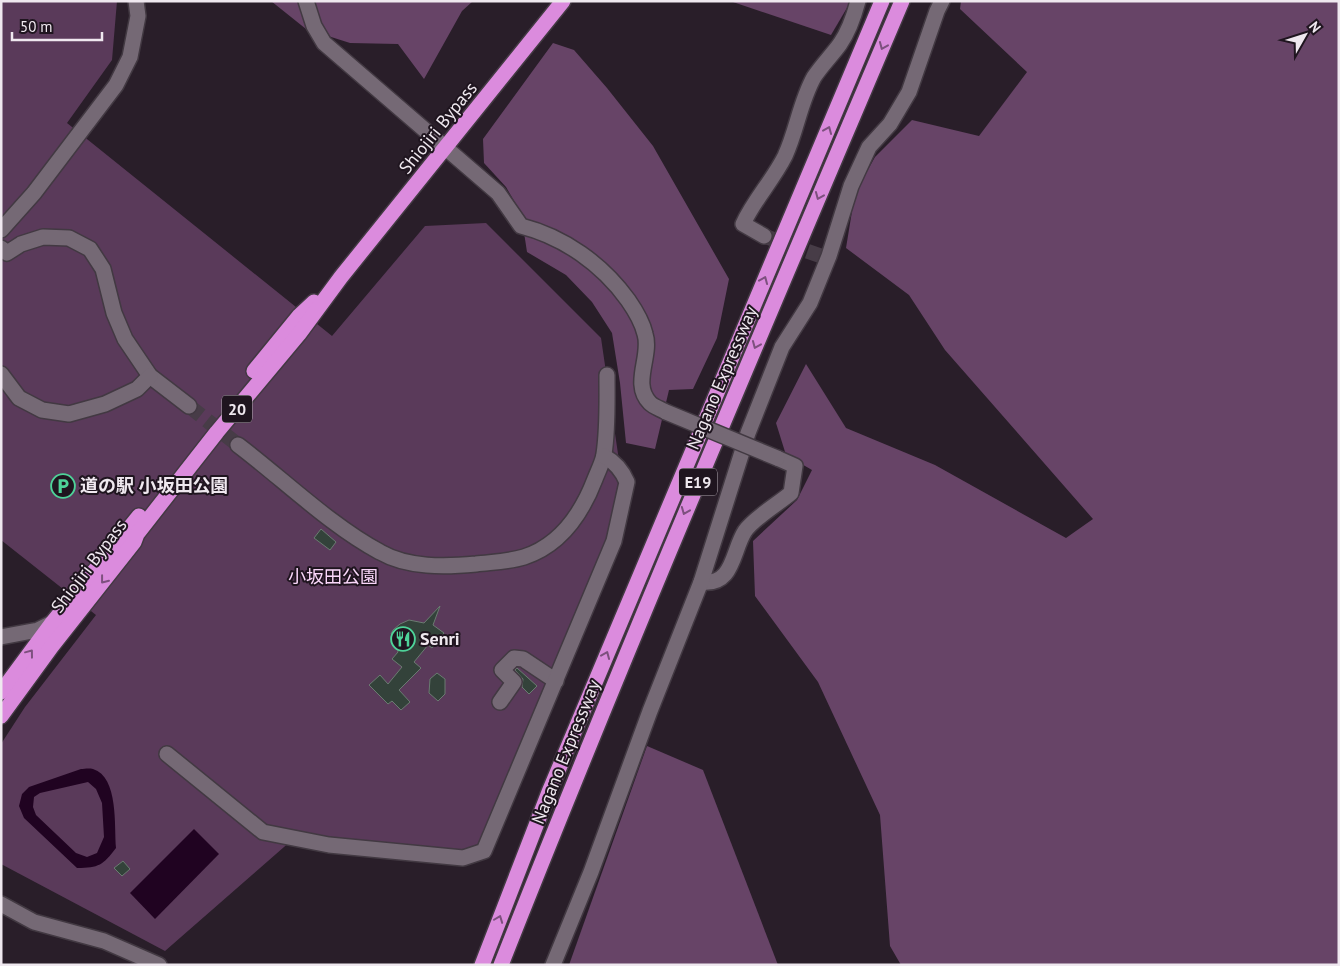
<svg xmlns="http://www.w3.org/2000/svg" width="1340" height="966" viewBox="0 0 1340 966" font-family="'PT Sans','Noto Sans JP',sans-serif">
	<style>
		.green { fill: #5a3a5a }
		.forest { fill: #674467 }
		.water { fill: #200321; fill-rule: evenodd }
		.building { fill: #33423a; stroke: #6a7b71 }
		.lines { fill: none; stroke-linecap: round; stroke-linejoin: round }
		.minor-tunnel { stroke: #473c47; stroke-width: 15; stroke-dasharray: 15 8; stroke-linecap: butt }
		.minor-casing { stroke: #423942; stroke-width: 18 }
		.highway-casing { stroke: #423942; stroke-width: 18 }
		.minor { stroke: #756975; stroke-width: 15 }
		.highway { stroke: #db8bdd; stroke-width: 15 }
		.minor-bridge-casing { stroke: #423942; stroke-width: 18; stroke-linecap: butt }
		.minor-bridge { stroke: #756975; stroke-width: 15 }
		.oneway { stroke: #7d507e }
		.labels { text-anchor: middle; stroke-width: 4; stroke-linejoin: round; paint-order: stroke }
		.shield { fill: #1f151f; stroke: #b1a9b1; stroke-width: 1 }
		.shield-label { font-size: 16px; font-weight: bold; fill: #efe8ef }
		.street-label { font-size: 18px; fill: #efe8ef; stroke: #1f151f }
		.poi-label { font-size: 18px; font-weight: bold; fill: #efe8ef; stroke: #1f151f; text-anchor: start }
		.park-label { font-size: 18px; fill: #fad7fa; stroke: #1f151f }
	</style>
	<rect width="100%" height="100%" fill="#291e29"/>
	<polygon class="green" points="1,1 117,1 112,60 67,123 332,336 425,226 486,223 601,338 622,481 608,543 479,855 300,833 165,951 1,864 1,744 25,707 96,615 1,540"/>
	<g class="forest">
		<polygon points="271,1 473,1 462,11 424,79 398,44 350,43 306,29"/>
		<polygon points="730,1 851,1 831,35"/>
		<polygon points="961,1 1339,1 1339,965 901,965 890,946 880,815 818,682 755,596 753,541 797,500 812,470 786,455 776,423 806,364 846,428 935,465 1066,538 1093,519 945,350 909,295 846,248 855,193 875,157 912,120 979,136 1027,72 960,9"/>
		<polygon points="553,43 574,50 607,88 653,146 729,279 717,338 693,389 669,390 655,449 626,443 620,383 612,333 592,302 566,275 527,252 521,213 506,187 484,163 483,139"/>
		<polygon points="647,746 703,770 778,965 569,965"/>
	</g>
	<g class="water">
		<path d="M81,769C84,769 89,768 93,769C119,777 114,827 116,848C103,865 99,868 77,868L24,818L19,806L22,794L29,787ZM88,782L96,789L102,803L104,837L97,853L87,857L76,853L36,815L33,807L34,797L40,793Z"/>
		<polygon points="194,829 219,854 155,919 130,893"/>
	</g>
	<g class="building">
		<polygon points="321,529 336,542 330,550 314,538"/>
		<polygon points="440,606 433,625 444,633 432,648 428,645 414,662 421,668 399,690 410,702 401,710 392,701 388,704 369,685 380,675 388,684 402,667 392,659 398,652 397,639 391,634 393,630 400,624 409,620 424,623"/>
		<polygon points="517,668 537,686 529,694 522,687 523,679 515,670"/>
		<polygon points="437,673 445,679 445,694 438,701 429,693 430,679"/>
		<polygon points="123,861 130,869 122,876 114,868"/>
	</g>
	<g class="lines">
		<g class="minor-tunnel">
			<polyline points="764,236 821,256"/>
			<polyline points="189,406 238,445"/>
		</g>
		<g class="minor-casing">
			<g id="minor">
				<path d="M306,1L314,26L324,43L498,193L521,226C564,237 602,264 628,300C635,310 642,321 645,334C652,356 631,384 650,403C654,407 661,409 666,412"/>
				<polyline points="1,230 34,193 116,85 130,57 138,16 136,1"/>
				<path d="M764,236L743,224C754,200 773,180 785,156C797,130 800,102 814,77C822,65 832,55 840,44C849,31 854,16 858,1"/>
				<polyline points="1,248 7,253 21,244 43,237 69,238 90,249 103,269 114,313 125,339 150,376 189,406"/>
				<polyline points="1,374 19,398 42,410 69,414 105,404 137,389 150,376"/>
				<path d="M238,445C283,479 331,526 380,552C408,568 445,567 476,564C492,562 508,562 524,557C561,545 582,513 595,479C598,471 603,462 604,454C608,428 607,401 607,375"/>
				<path d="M701,582C734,586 732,551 745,531C754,518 778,504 791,493L795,466L777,458"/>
				<polyline points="1,637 38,630 52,623"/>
				<polyline points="500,702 514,682 502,670 514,658 523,659 556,681"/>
				<path d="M167,754L263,832L329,845L463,858L484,851L614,541L627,482C622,470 615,462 604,456"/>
				<polyline points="1,904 34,922 104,941 159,965"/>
				<polyline points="553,965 591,872 650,711 701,582 748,433 782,347 810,303 829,256 851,186 869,147 890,124 909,92 937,11 942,1"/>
			</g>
		</g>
		<g class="highway-casing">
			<g id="highway">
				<polyline points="254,371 299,316 314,302"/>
				<polyline points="1,692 52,623 139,516"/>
				<polyline points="1,716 52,646 134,542 137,534 217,432 299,334 341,277 563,1"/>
				<polyline points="482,965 549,792 882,1"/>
				<path d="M501,965C629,641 766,322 902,1"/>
			</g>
		</g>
		<use href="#minor" class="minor"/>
		<use href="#highway" class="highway"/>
		<g class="minor-bridge-casing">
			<polyline id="minor-bridge" points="666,412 777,458"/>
		</g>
		<use href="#minor-bridge" class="minor-bridge"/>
	</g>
	<defs><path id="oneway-chevron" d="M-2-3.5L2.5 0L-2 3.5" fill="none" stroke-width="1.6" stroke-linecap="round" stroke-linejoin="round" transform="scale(1.25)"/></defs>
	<g class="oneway">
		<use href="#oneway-chevron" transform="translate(883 46) rotate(113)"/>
		<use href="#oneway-chevron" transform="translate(828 130) rotate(-67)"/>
		<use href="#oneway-chevron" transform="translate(819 196) rotate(113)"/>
		<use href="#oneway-chevron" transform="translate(764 280) rotate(-67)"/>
		<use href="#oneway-chevron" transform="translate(756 345) rotate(113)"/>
		<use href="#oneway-chevron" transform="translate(685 511) rotate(112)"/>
		<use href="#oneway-chevron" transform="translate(104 580) rotate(128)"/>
		<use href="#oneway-chevron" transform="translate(30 653) rotate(-53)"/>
		<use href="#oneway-chevron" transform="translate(606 655) rotate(-67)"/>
		<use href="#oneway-chevron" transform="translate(499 919) rotate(-69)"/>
	</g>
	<defs>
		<g id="parking-ring" transform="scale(1.25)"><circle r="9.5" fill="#1f151f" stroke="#4ed399" stroke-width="1.5"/><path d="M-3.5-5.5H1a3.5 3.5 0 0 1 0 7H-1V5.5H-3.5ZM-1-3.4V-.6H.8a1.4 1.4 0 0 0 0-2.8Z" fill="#4ed399"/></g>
		<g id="restaurant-ring" transform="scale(1.25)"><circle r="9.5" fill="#1f151f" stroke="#4ed399" stroke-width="1.5"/><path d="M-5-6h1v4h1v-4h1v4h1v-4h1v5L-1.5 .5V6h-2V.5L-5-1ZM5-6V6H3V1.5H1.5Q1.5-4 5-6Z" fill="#4ed399"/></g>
	</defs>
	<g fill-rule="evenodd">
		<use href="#parking-ring" x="63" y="486"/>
		<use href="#restaurant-ring" x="403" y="639"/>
	</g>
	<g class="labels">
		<g class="shield">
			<rect x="222" y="395.5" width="30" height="27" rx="4"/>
			<rect x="679" y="468.5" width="38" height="27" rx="4"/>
		</g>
		<g class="shield-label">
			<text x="237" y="415">20</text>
			<text x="698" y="488">E19</text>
		</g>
		<g class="street-label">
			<text transform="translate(438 128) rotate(-51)" y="6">Shiojiri Bypass</text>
			<text transform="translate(722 378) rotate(-67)" y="6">Nagano Expressway</text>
			<text transform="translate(89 566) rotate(-53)" y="6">Shiojiri Bypass</text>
			<text transform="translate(566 752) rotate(-68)" y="6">Nagano Expressway</text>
		</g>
		<g class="poi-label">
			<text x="80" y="492">道の駅 小坂田公園</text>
			<text x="420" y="645">Senri</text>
		</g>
		<g class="park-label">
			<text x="333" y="583">小坂田公園</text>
		</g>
	</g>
	<rect width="1340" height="966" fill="none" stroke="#efe8ef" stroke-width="5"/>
	<g transform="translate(1305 35) rotate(51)" stroke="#1f151f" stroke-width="4" paint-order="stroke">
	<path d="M0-4L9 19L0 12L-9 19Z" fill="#efe8ef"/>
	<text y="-8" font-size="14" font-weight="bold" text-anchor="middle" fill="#efe8ef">N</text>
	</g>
	<path d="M12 32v8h90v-8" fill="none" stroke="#efe8ef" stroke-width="2.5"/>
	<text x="20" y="32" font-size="15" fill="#efe8ef" stroke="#1f151f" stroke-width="4" paint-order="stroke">50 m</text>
</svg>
